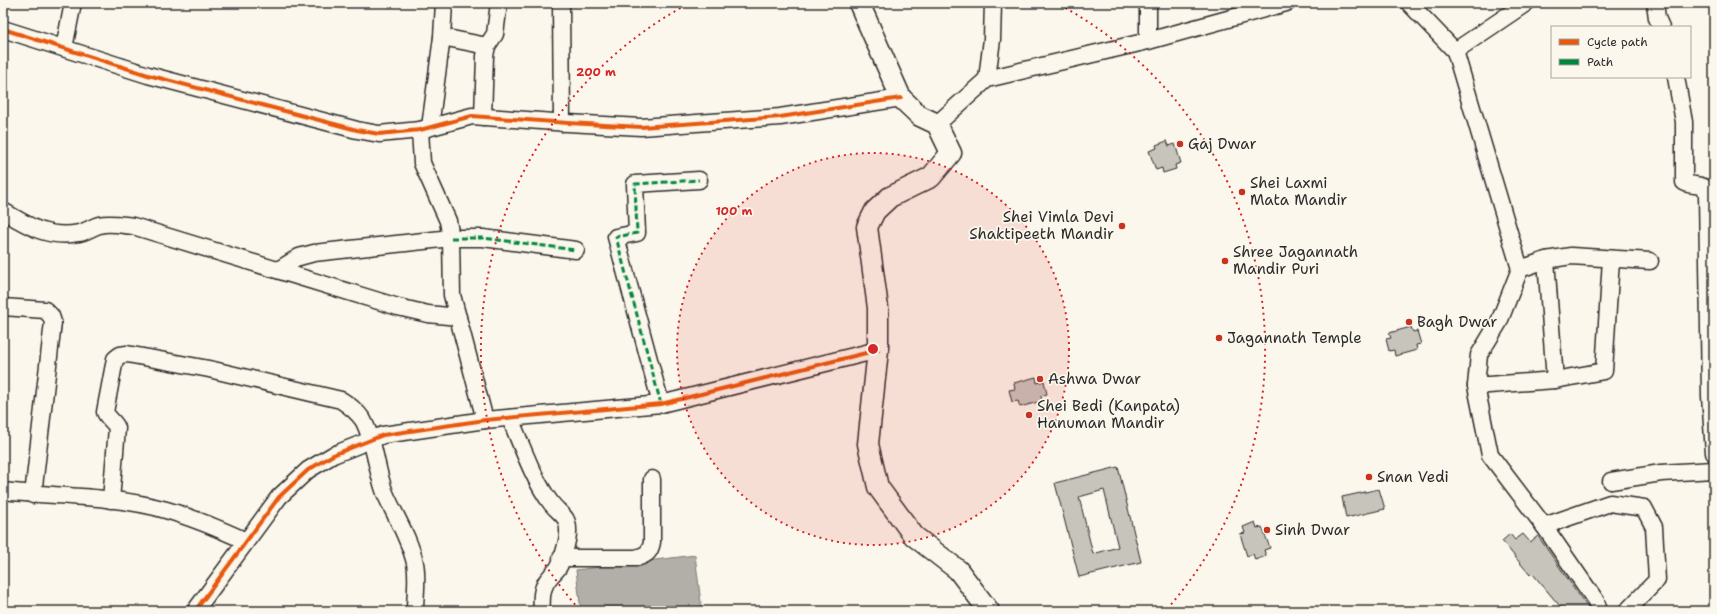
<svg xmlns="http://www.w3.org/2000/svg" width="1717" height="614" viewBox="0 0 1717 614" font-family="'Shantell Sans',sans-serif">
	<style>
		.water { fill: #b1afa7; stroke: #7b7a75 }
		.building { fill: #c7c4bc; stroke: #2b2b2b; fill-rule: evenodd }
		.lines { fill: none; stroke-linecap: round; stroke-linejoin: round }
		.minor-casing { stroke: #2b2b2b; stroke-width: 19 }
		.major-casing { stroke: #2b2b2b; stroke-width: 23 }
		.minor { stroke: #fbf7ec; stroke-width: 16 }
		.major { stroke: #fbf7ec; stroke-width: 20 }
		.quiet { stroke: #00873e; stroke-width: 3; stroke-dasharray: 6 3; stroke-linecap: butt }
		.cycleway-casing { stroke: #fbf7ec; stroke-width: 6 }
		.cycleway { stroke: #e8590c; stroke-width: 4 }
		.ring { fill: none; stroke: #d62828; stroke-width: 2; stroke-dasharray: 2 4 }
		.poi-dot { fill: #c8321e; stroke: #fbf7ec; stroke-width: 1.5 }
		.labels { text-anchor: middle; stroke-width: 3.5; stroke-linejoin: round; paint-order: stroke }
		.poi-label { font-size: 15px; fill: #2b2b2b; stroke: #fbf7ec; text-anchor: start }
		.centre { fill: #d62828; stroke: #fbf7ec; stroke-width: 2 }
		.ring-label { font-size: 12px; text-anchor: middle; font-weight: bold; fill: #d62828; stroke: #fbf7ec; stroke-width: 3.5; stroke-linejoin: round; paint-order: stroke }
	</style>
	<rect width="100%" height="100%" fill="#fbf7ec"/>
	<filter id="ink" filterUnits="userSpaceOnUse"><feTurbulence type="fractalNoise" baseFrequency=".025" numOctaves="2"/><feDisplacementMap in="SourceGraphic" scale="8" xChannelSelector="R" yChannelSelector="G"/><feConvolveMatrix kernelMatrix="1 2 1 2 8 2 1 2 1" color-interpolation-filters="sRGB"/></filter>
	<g filter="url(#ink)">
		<polygon class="water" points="695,555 702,611 581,611 576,570"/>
		<g class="building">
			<polygon points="1167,141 1169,146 1175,144 1181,163 1175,165 1176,169 1163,173 1162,168 1156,170 1149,151 1157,148 1156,145"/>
			<polygon points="1411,327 1413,332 1417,331 1421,344 1416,345 1417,350 1395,356 1394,350 1389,351 1386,339 1391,338 1389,333"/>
			<polygon points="1036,377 1037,383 1044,381 1047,394 1041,396 1042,401 1020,407 1018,401 1012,402 1009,390 1015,389 1014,383"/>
			<path d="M1118,467L1141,562L1079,577L1055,483ZM1104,490L1118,547L1093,554L1079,497Z"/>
			<polygon points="1379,489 1385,509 1346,518 1342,497"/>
			<polygon points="1255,522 1257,528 1262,527 1270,548 1264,550 1266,556 1255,560 1253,554 1247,556 1240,534 1245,533 1243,527"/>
			<polygon points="1510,534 1515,540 1523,534 1530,542 1538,536 1588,608 1585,611 1564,611 1532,573 1530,575 1502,541"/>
		</g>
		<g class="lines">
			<g class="minor-casing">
				<g id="minor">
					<polyline points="561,3 562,123"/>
					<polyline points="1148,3 1148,41"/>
					<polyline points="1409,3 1455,51 1520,269 1499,322 1479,355 1476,386 1490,455 1544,526 1596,601 1599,611"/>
					<polyline points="1655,3 1657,18 1661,27"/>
					<polyline points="3,29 148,75 357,130 379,134 420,130 472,116 568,123 641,127 780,117 901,98"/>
					<polyline points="442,37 487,46"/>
					<polyline points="64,48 73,3"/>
					<polyline points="1455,51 1526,3"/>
					<path d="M1676,77L1684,122V182C1690,186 1697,184 1704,187L1707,193L1710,396L1714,453"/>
					<polyline points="987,79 992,39 993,3"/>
					<polyline points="483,117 485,56 487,46 495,34 499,3"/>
					<polyline points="937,124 987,79 1148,41 1286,3"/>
					<polyline points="430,127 442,37 444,3"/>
					<polyline points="420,130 422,163 448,221 451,238 452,295 485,420"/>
					<path d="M3,211C28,226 48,239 79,233C86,232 92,227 99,225C110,222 122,225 133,226L398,307L428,314L458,317"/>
					<polyline points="1546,260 1555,380"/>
					<polyline points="1520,269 1546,260 1571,256 1650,261"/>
					<polyline points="278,270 299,257 314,253 451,238 483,238 576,250"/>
					<polyline points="3,307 45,310 51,316 53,322 33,495"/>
					<polyline points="1476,386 1555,380 1604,371 1611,259"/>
					<polyline points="661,404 616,237 637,233 635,184 699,180"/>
					<path d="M510,418C521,444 534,481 551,503C560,515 569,515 568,533C568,540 562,562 558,568C556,571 552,574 550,577C541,586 541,599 542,611"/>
					<polyline points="1611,481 1661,473 1714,470"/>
					<path d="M3,491C57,497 114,495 166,510C194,518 220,529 246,541"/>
					<path d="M111,500L117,428C114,421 108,419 105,412L115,359L120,355L127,354L209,369L341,400C350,406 357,411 363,420C375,442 376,469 385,493C395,516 409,537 415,563C418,579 415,595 415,611"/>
					<polyline points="1544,526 1610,503 1644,508 1654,527 1657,580 1627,611"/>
					<path d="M561,558H636C646,555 650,553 652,542V479"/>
					<polyline points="195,611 279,497 308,470 333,455 383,435 485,420 661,404 878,350"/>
				</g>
			</g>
			<g class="major-casing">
				<polyline id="major" points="859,3 901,98 920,116 937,124 951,153 931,177 890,197 875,211 867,227 878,308 878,350 868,444 878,487 914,536 958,570 989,611"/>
			</g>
			<use href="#minor" class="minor"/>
			<use href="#major" class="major"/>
			<g class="quiet">
				<polyline points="451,238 483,238 576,250"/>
				<polyline points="661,404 616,237 637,233 635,184 699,180"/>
			</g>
			<g class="cycleway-casing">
				<g id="cycleway">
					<polyline points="3,29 148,75 357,130 379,134 420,130 472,116 568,123 641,127 780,117 901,98"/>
					<polyline points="195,611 279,497 308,470 333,455 383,435 485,420 661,404 878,350"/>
				</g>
			</g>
			<use href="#cycleway" class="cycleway"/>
		</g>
	</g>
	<circle cx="873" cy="349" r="196" fill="#d62828" fill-opacity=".12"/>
	<g class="ring">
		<circle cx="873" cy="349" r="196"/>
		<path d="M579 609A392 392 0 0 1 686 5M1060 5A392 392 0 0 1 1167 609"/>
	</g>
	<g class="poi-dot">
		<circle cx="1180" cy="144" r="4"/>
		<circle cx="1242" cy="192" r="4"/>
		<circle cx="1122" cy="226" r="4"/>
		<circle cx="1225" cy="261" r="4"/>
		<circle cx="1409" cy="322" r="4"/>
		<circle cx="1219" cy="338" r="4"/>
		<circle cx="1040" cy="379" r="4"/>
		<circle cx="1029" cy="415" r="4"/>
		<circle cx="1369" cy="477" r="4"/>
		<circle cx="1267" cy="530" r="4"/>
	</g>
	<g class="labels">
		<g class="poi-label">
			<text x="1188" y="149">Gaj Dwar</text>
			<text x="1250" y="188">Shei Laxmi<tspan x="1250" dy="17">Mata Mandir</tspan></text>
			<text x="1114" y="222" text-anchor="end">Shei Vimla Devi<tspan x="1114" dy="17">Shaktipeeth Mandir</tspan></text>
			<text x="1233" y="257">Shree Jagannath<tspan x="1233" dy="17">Mandir Puri</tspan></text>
			<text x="1417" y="327">Bagh Dwar</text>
			<text x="1227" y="343">Jagannath Temple</text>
			<text x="1048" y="384">Ashwa Dwar</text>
			<text x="1037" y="411">Shei Bedi (Kanpata)<tspan x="1037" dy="17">Hanuman Mandir</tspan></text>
			<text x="1377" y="482">Snan Vedi</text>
			<text x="1275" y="535">Sinh Dwar</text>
		</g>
	</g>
	<circle cx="873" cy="349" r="6" class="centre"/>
	<g class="ring-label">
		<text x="596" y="76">200 m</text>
		<text x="734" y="215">100 m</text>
	</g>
	<rect width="1717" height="614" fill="none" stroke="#fbf7ec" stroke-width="16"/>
	<rect x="8" y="8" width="1701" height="598" fill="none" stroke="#2b2b2b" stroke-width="1.5" filter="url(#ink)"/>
	<rect x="1551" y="26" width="140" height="52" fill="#fbf7ec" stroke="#a8a59f"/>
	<rect x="1559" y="39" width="20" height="6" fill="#e8590c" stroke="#a8a59f"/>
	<text x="1587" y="46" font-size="12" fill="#2b2b2b">Cycle path</text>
	<rect x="1559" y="59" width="20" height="6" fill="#00873e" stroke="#a8a59f"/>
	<text x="1587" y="66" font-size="12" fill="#2b2b2b">Path</text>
</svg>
